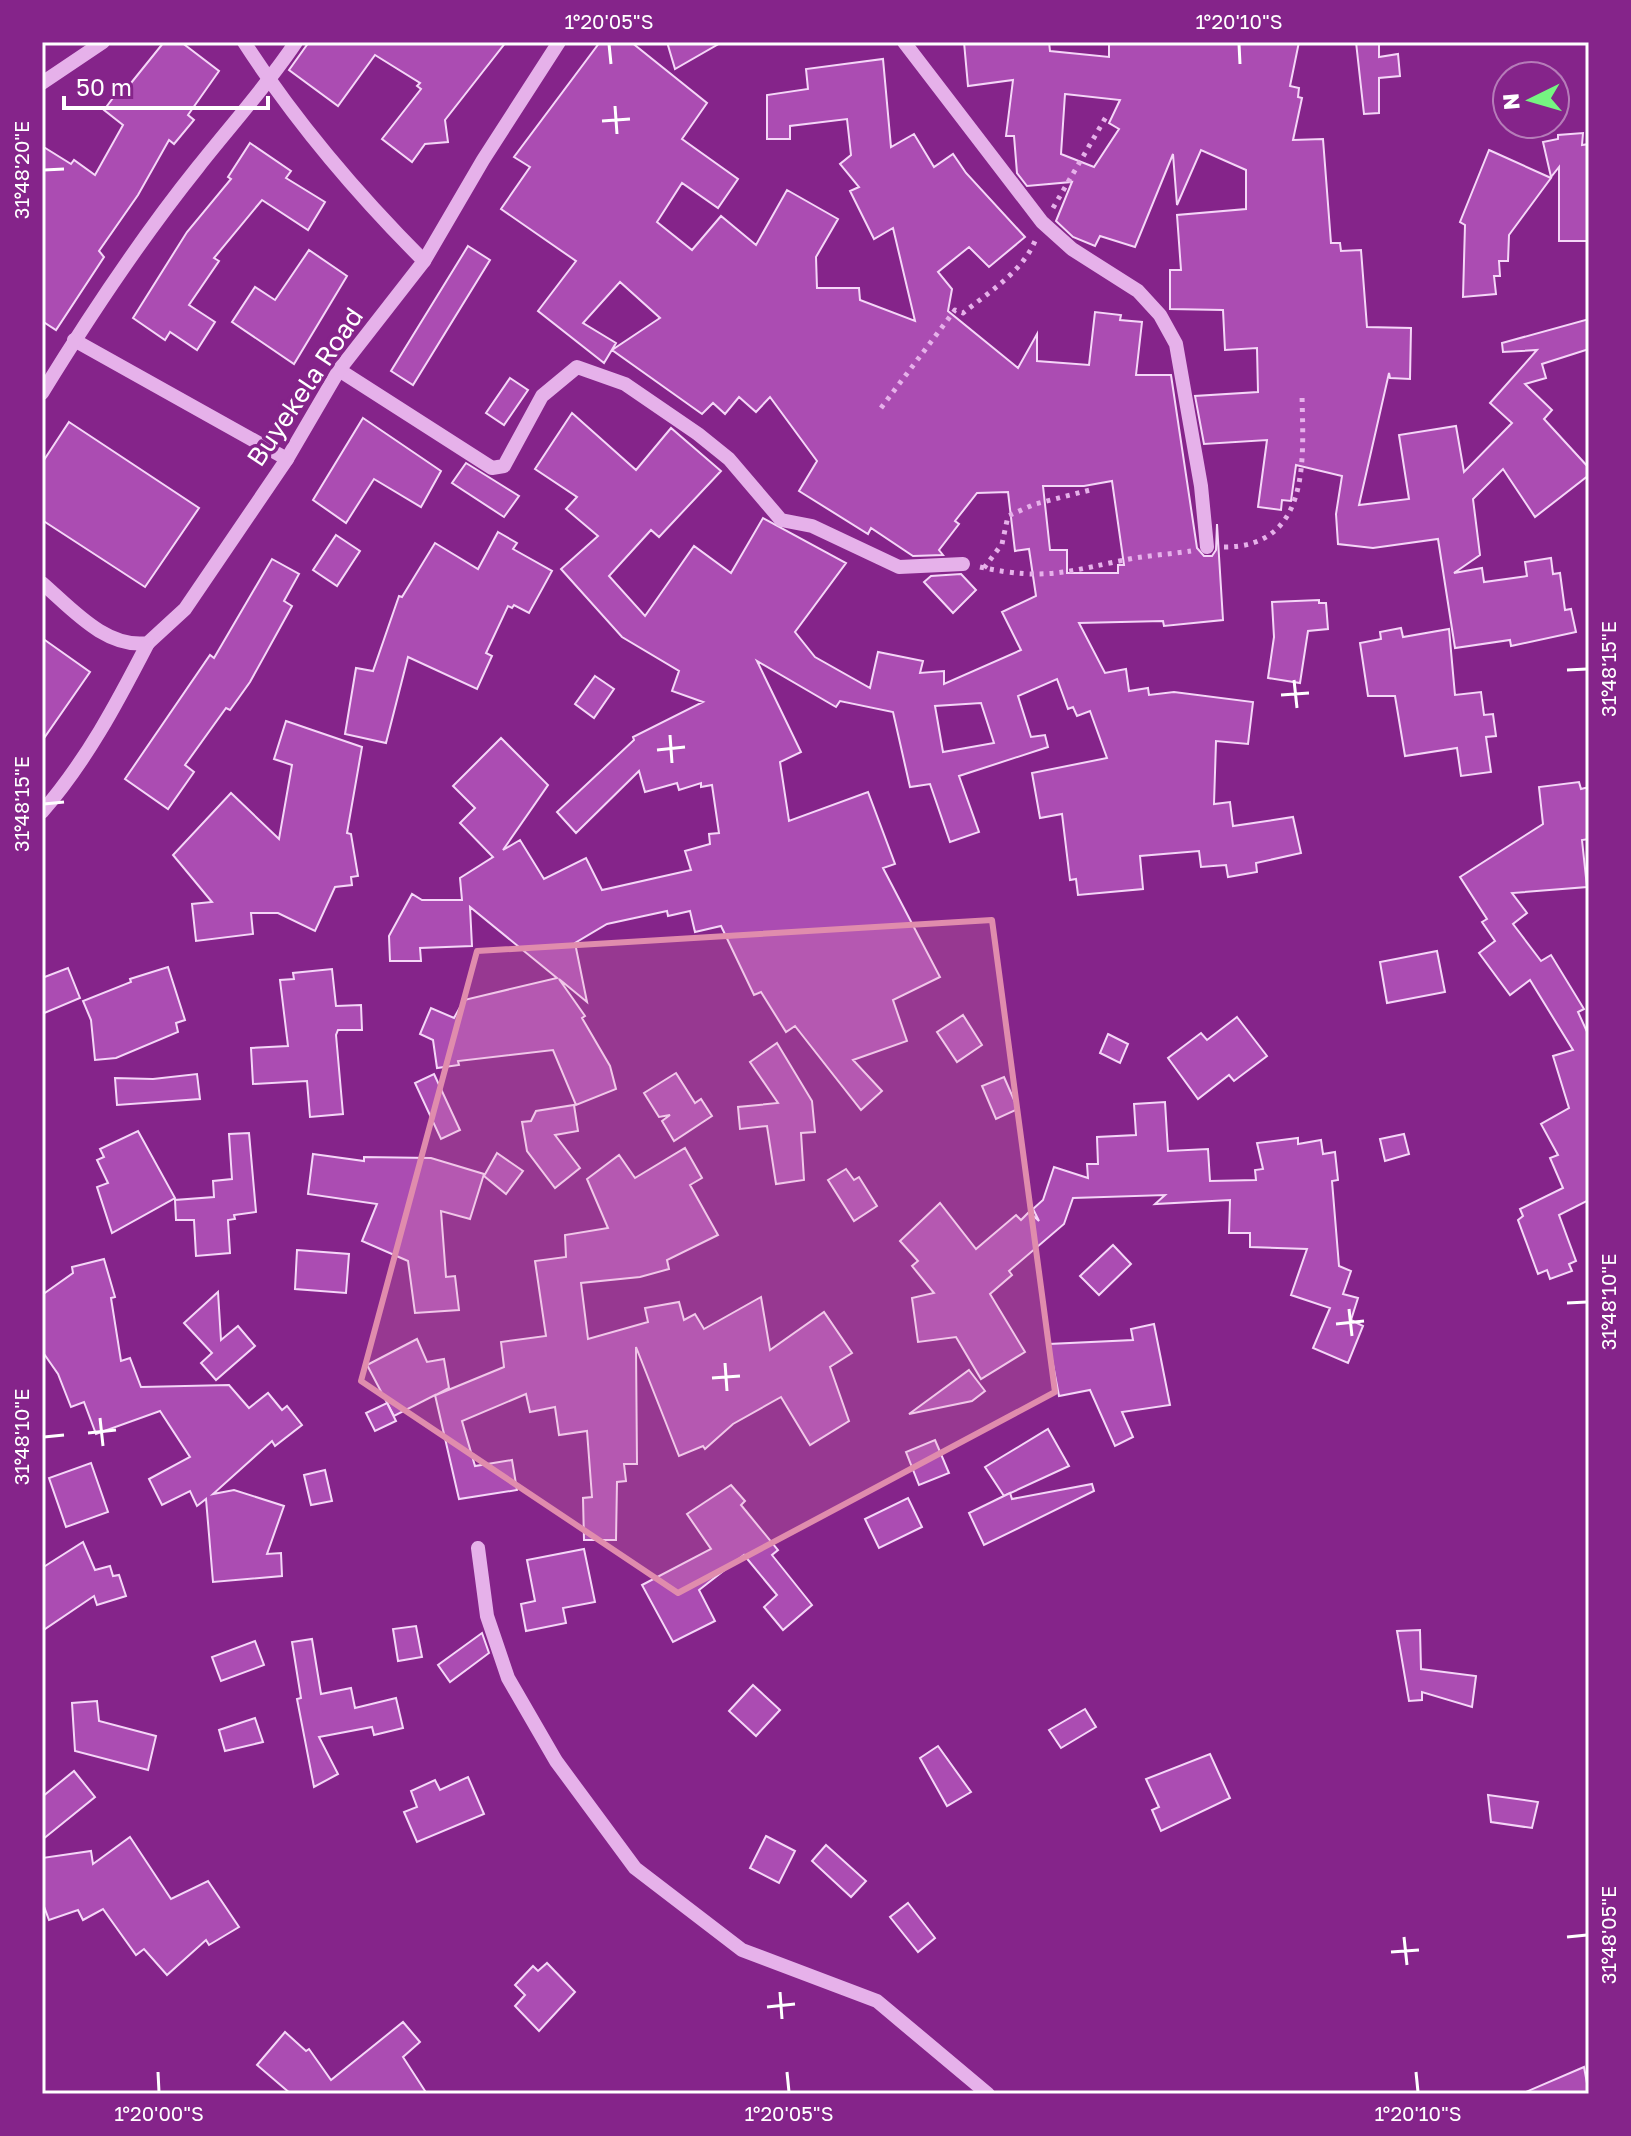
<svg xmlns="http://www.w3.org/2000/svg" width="1631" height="2136" viewBox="0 0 1631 2136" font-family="'Golos Text',sans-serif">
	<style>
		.building { fill: #ab4cb2; stroke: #f5d6f8; stroke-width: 2; fill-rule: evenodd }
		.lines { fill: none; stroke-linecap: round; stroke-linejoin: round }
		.path { stroke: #e6b1ea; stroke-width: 5; stroke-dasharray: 4 6; stroke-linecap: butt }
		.minor { stroke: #e6b1ea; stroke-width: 14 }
		.marked { fill: #e08cad; fill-opacity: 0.2; stroke: #e08cad; stroke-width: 6; stroke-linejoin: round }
		.ticks { fill: none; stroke: #fff; stroke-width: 3 }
		.labels { text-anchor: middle; stroke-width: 7; stroke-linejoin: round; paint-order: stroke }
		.street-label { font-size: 26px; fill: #fff; stroke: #85248a }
		.neatline { fill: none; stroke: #fff; stroke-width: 3 }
		.ticks-label { font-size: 20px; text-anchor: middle; fill: #fff }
	</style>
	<rect width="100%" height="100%" fill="#85248a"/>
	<g class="building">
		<polygon points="164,42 181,42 219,71 188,115 194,120 174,144 169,140 138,195 99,251 104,257 56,330 42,321 42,146 71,164 74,160 95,175 123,125 104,110 119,90 123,93"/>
		<polygon points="309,42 506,42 445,120 448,142 425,144 412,162 382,139 421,89 417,86 420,83 375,55 338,106 289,70"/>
		<path d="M600,42H631L707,103L682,139L738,179L718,208L682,183L657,222L692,250L721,216L756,245L787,190L838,219L816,257L817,288H859L860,300L915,321L893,228L874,239L850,191L859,187L840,164L851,155L847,119L790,126V139H767V95L808,89L806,69L883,59L891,147L914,134L934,167L953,154L966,173L1025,237L989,267L969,247L938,272L952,289L948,311L1018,368L1037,334V361L1089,365L1095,312L1121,315L1120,320L1142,322L1136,375H1171L1197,548L1204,556H1212L1216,550L1217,524L1223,620L1164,626L1163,621L1079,623L1105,673L1126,669L1129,691L1148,688L1149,695L1174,692L1253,702L1248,744L1216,741L1214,804L1230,802L1233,826L1293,817L1301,853L1256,863L1257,872L1228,877L1226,865L1201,867L1199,851L1140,856L1143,889L1078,895L1076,879L1070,880L1062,814L1040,818L1032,773L1107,758L1090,711L1077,716L1073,707L1068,709L1057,679L1018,696L1031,737L1045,735L1048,747L959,776L979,832L950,842L930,784L910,787L893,712L840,701L836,707L757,661L801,752L780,762L789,821L868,792L895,864L883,868L940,977L893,1000L907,1041L853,1060L882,1091L861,1110L795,1026L786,1032L761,992L754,995L721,926L695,932L690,911L668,916L667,911L607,924L575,943L587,1002L559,979L585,1016L582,1018L610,1066L616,1089L576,1105L553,1050L458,1061L459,1065L437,1068L433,1040L420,1034L431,1008L454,1018L464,1000L557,978L470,907L472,946L420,948L421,961H390L389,936L412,894L422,900H462L460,878L493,857L460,823L475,808L453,786L501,738L548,785L503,850L520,840L544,879L586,858L602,890L691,870L685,851L710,844L709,834L719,833L712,785L701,787V783L679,790L677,783L645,792L639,771L576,833L557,812L634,740L633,737L703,702L672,691L679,671L622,637L561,569L598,536L566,509L577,497L535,469L572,413L636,470L671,428L721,471L659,537L651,530L609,576L645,616L694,546L731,573L763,518L846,563L795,632L815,657L870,688L878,652L923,661L920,673L944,671V684L1021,650L1002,612L1036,596L1029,549L1015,551L1008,492L977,493L955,521L959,524L939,550L943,555L913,556L871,528L868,534L799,491L817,461L770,397L756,412L739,397L725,414L713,403L702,414L612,350L660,318L620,282L583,323L616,343L604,363L538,311L576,261L501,209L530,167L514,157ZM1112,481L1124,565H1118V573H1067V550H1050L1043,486H1084ZM981,703L994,743L943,752L935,706Z"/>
		<polygon points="667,42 722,42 675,69"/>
		<path d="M964,42H1049L1050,51L1109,57V42H1299L1290,86L1299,88L1298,97L1302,98L1293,140L1323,139L1331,243H1340L1341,251L1361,250L1367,327L1411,328L1410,379L1390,378L1389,373L1359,505L1409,499L1399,435L1456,426L1464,472L1512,423L1490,403L1537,350L1503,352L1502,343L1589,319V349L1542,364L1546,378L1525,384L1552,410L1544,419L1589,468V475L1535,517L1503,469L1473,499L1480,555L1454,573L1482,568L1484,582L1527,576L1525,562L1551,558L1553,574L1560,573L1565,610L1571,609L1576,632L1511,646L1510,640L1455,648L1438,539L1373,548L1338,544L1336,514L1342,476L1296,465L1291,501L1282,500L1281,510L1258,507L1267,440L1204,444L1195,396L1258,392L1257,348L1225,350L1223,310L1170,309V270H1181L1177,215L1246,209V170L1201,150L1177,205L1173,154L1135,247L1100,236L1095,246L1073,237L1056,221L1072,182L1027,186L1017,173L1014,136H1006L1013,80L968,86ZM1065,94L1120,100L1109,123L1119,129L1094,167L1061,154Z"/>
		<polygon points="1356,42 1379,42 1379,57 1398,54 1400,76 1379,78 1379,113 1364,114"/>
		<polygon points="1583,133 1582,145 1589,144 1589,241 1559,241 1559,167 1551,177 1543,142 1558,139 1558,135"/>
		<polygon points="250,143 291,171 286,178 325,202 308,230 262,200 214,258 219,261 189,305 215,322 197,350 170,332 165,340 133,318 187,232 231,179 228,177"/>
		<polygon points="1489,150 1551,178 1509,235 1508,261 1499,261 1500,276 1494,276 1496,294 1463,297 1465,225 1460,222"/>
		<polygon points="468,246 490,260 413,385 391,371"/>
		<polygon points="309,250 347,276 294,364 232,322 255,287 275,300"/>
		<polygon points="510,378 528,390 504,425 486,413"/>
		<polygon points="363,418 441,471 421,507 374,479 346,523 313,500"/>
		<polygon points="69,422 199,508 145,587 42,520 42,463"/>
		<polygon points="466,463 519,496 504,517 452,483"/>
		<polygon points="498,532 517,543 513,549 552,571 529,613 514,605 512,608 508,606 486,653 492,656 477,689 408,657 386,743 345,734 356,668 373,671 399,596 402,597 435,543 478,569"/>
		<polygon points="336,535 360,551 337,586 313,570"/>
		<polygon points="272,559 299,574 284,601 292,606 250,682 230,710 226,708 185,765 194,772 168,809 125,779 210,655 214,658"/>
		<polygon points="961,574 976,590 953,613 924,582 931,576"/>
		<polygon points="1319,600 1319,603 1326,603 1328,629 1308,631 1300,683 1268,678 1274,637 1272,602"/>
		<polygon points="1401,628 1403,637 1449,629 1455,695 1481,692 1484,715 1493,714 1496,736 1486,737 1491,772 1461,776 1457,748 1405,756 1395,696 1368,696 1360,643 1381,639 1380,632"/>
		<polygon points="42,638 90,672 42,741"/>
		<polygon points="595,676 614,689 594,718 575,704"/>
		<polygon points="286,721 362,747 347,833 351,834 358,876 351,877 352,885 335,887 315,931 278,913 251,913 253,934 196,941 192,904 212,902 173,855 231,793 279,839 292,765 274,759"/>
		<polygon points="1579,782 1581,789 1589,787 1589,839 1582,840 1587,887 1512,893 1527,913 1513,924 1541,961 1551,955 1584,1009 1578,1012 1589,1036 1589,1200 1559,1215 1576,1261 1569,1264 1572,1271 1550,1279 1547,1270 1538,1274 1518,1220 1523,1216 1520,1209 1563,1188 1550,1158 1558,1155 1541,1124 1569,1108 1553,1056 1573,1050 1530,980 1510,995 1479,953 1495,941 1482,922 1487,919 1460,877 1543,824 1539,787"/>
		<polygon points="1437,951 1445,992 1387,1003 1380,962"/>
		<polygon points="168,967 185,1020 176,1023 178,1032 116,1058 95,1060 91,1020 83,1001 131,982 130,979"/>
		<polygon points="68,968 80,998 42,1014 42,978"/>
		<polygon points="332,969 336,1006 361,1005 362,1030 338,1030 336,1035 343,1114 310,1117 307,1081 253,1084 251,1048 288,1046 280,980 294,979 293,973"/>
		<polygon points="963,1015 982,1045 957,1062 937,1032"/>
		<polygon points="1237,1017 1267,1056 1234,1081 1229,1075 1198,1099 1168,1058 1201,1033 1207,1040"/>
		<polygon points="1108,1034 1128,1044 1120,1063 1100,1053"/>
		<polygon points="777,1043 812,1101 815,1132 801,1133 804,1180 776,1184 767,1126 740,1129 738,1107 778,1103 750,1062"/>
		<polygon points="676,1073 695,1103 701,1099 712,1116 674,1141 662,1121 670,1115 659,1117 644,1093"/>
		<polygon points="197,1074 200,1099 117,1105 115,1078 153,1079"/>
		<polygon points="434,1074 460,1130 441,1139 415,1083"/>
		<polygon points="1004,1077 1018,1109 996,1119 982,1086"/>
		<polygon points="1165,1102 1168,1151 1208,1149 1210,1181 1256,1180 1255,1170 1263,1169 1257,1143 1298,1138 1298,1144 1321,1140 1323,1154 1335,1152 1338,1180 1332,1181 1339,1266 1351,1271 1343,1294 1358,1298 1351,1320 1363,1326 1348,1363 1313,1348 1330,1308 1291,1295 1307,1249 1250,1247 1250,1233 1229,1233 1230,1200 1155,1204 1165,1195 1073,1198 1064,1224 1009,1271 1012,1275 990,1294 1025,1352 981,1379 956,1337 918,1342 912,1298 934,1293 912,1266 918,1261 900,1241 940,1203 976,1249 1016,1215 1021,1220 1029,1212 1039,1221 1033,1209 1043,1200 1054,1167 1088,1178 1087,1164 1098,1164 1097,1137 1136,1135 1134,1104"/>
		<polygon points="574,1105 578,1131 555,1135 580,1168 555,1188 527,1151 522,1122 531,1121 536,1111"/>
		<polygon points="138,1131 175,1198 112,1233 97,1187 108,1183 97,1160 104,1157 100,1149"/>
		<polygon points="249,1133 256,1212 234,1215 235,1219 228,1220 230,1253 196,1256 194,1220 176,1220 175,1200 214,1197 213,1181 232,1179 229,1134"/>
		<polygon points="1404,1134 1409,1154 1385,1161 1380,1139"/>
		<polygon points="685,1148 702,1178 690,1185 718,1235 667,1260 669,1269 640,1277 581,1283 588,1339 648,1322 645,1308 679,1302 684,1320 695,1314 704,1329 761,1297 770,1350 824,1312 852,1353 830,1367 849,1421 810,1445 781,1397 733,1424 705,1449 703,1446 679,1456 636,1347 637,1464 624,1464 626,1481 617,1482 616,1540 584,1540 583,1498 592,1497 587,1431 559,1435 555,1407 530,1412 526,1394 462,1421 475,1466 512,1460 517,1490 459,1499 435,1395 394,1416 367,1365 417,1339 427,1362 444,1359 449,1388 436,1395 504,1367 501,1342 546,1336 535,1261 566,1257 565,1235 608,1228 587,1179 619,1155 635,1178"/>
		<polygon points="497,1153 523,1171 506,1194 484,1176"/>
		<polygon points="313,1154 364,1161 364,1157 431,1158 484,1174 470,1219 441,1211 446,1277 455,1276 459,1310 415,1313 408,1261 362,1241 377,1204 308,1194"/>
		<polygon points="846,1169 854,1180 859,1177 877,1206 854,1221 828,1180"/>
		<polygon points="1113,1245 1131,1264 1099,1295 1080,1276"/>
		<polygon points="297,1250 349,1254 346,1293 295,1289"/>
		<polygon points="104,1259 115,1297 111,1298 121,1361 130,1358 141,1387 229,1385 249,1408 268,1393 282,1410 287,1406 302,1425 275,1446 272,1441 213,1494 234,1490 284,1506 267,1554 281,1553 282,1576 213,1582 206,1499 197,1506 190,1491 162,1505 149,1479 190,1457 160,1411 96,1434 84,1402 71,1407 58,1374 42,1351 42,1295 73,1273 72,1267"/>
		<polygon points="218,1292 221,1340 238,1326 255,1346 216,1380 201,1363 212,1353 184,1323"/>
		<polygon points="1154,1324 1170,1405 1122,1412 1133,1437 1115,1446 1090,1390 1059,1396 1049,1344 1133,1340 1131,1329"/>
		<polygon points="969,1370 985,1391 972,1401 909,1414"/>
		<polygon points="387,1403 396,1421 375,1431 366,1413"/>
		<polygon points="1048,1429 1069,1466 1004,1496 985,1467"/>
		<polygon points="935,1440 949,1473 919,1485 906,1452"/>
		<polygon points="91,1463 108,1512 66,1527 49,1478"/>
		<polygon points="325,1470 332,1501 311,1505 304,1475"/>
		<polygon points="1092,1484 1094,1491 984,1545 969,1513 1010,1493 1012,1499"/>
		<polygon points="731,1485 745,1501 741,1505 778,1550 772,1555 812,1605 783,1630 764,1607 777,1595 744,1555 699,1590 715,1621 673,1642 642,1585 711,1549 687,1514"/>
		<polygon points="908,1498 922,1527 879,1548 865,1519"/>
		<polygon points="83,1542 95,1570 110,1566 113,1576 119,1575 126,1596 97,1605 94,1596 42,1631 42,1568"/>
		<polygon points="584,1549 595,1602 563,1608 566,1623 526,1631 521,1604 535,1601 527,1560"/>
		<polygon points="416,1626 422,1657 398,1661 393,1629"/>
		<polygon points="1420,1630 1421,1669 1476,1676 1472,1707 1422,1692 1422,1700 1409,1701 1397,1631"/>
		<polygon points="482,1633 489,1653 450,1682 438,1665"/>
		<polygon points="312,1639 321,1694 351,1688 355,1708 396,1698 403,1728 374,1735 372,1727 319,1737 338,1774 314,1787 297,1699 301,1698 292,1642"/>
		<polygon points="255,1641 264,1665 221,1681 212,1657"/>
		<polygon points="753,1685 780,1710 756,1736 729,1711"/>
		<polygon points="97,1701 99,1721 156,1736 148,1770 75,1751 72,1703"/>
		<polygon points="1085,1709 1096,1727 1061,1748 1049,1730"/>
		<polygon points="255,1718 263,1742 225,1751 219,1730"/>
		<polygon points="938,1746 971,1792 947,1806 920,1758"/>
		<polygon points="1210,1754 1230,1798 1161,1831 1152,1810 1159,1807 1146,1779"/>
		<polygon points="74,1771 95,1797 42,1840 42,1797"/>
		<polygon points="468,1777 484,1814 417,1842 404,1812 417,1807 411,1791 435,1780 440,1790"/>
		<polygon points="1488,1795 1538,1802 1532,1828 1491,1822"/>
		<polygon points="766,1836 795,1851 779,1883 750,1868"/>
		<polygon points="130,1837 171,1899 208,1881 239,1927 209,1945 206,1940 167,1975 144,1949 136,1955 103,1909 83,1920 78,1910 49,1920 42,1901 42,1858 91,1851 93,1864"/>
		<polygon points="826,1845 866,1881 851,1897 812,1861"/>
		<polygon points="908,1903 935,1938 918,1952 890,1917"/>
		<polygon points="547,1963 575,1992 539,2031 515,2006 525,1995 515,1985 533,1966 538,1971"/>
		<polygon points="403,2022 420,2042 403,2057 427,2094 291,2094 257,2065 285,2032 306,2051 309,2049 331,2080"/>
		<polygon points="1584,2067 1589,2094 1521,2094"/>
	</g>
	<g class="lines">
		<g class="path">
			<polyline points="1053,208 1106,117"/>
			<path d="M881,408L955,310L963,313C989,292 1022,272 1035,241"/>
			<path d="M1224,547C1312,547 1303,457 1302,394"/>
			<path d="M980,567C1048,582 1070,570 1135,558C1153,555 1172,554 1191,551"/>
			<polyline points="984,568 1002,544 1008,516 1035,504 1090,490"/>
		</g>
		<g class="minor">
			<path d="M244,42C295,121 358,195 424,261"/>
			<polyline points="904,42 1042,222 1072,249 1138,291 1160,315 1176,344 1201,486 1207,547"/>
			<polyline points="42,83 103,42"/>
			<polyline points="74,340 287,459"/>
			<polyline points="339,370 492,468 504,466 542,396 577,367 625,384 698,434 729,459 781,520 812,526 899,567 963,564"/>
			<path d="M42,393C90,315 141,238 198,167C231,125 266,87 296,42"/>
			<path d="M42,583C72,609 106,649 148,643L185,609L287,459L339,370L424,261L483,160L559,42"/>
			<path d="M42,812C87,760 117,703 148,643"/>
			<polyline points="478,1548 487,1616 508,1678 556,1761 635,1868 742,1950 877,2001 988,2094"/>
		</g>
	</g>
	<path class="marked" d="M992,920L1055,1392L678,1593L361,1381L477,951Z"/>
	<path class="ticks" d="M609,44L611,64M1239,44L1240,64M615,106L617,134M602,121L630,119M44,170L64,169M1567,670L1587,669M1294,680L1297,708M1281,695L1309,693M670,735L672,763M657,750L685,747M44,804L64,802M1567,1303L1587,1302M1349,1309L1352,1336M1336,1324L1364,1321M725,1363L727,1391M712,1378L740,1376M100,1418L103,1446M88,1433L116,1430M44,1437L64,1435M1404,1937L1407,1965M1567,1937L1587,1935M1391,1952L1419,1950M780,1992L782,2019M767,2007L795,2004M158,2072L159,2092M787,2072L789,2092M1416,2072L1418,2092"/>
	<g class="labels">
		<g class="street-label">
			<text transform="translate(305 387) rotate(-56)" y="9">Buyekela Road</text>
		</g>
	</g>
	<rect width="1631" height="2136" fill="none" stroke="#85248a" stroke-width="88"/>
	<g transform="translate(1531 100) rotate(265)"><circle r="38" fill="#85248a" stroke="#b67cb9" stroke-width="2"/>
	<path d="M0-6L14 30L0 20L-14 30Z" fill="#75f581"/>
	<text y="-12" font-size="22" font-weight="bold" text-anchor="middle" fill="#ffffff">N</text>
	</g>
	<path d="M64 96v12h204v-12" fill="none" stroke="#ffffff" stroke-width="4"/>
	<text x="76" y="96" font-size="24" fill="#ffffff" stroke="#85248a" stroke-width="6" paint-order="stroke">50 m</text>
	<rect x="44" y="44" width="1543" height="2048" class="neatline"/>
	<g class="ticks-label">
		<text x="609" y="29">1°20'05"S</text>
		<text x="1239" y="29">1°20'10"S</text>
		<text transform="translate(22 170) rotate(-90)" y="7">31°48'20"E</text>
		<text transform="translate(1609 669) rotate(-90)" y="7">31°48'15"E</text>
		<text transform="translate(22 804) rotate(-90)" y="7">31°48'15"E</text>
		<text transform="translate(1609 1302) rotate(-90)" y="7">31°48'10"E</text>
		<text transform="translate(22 1437) rotate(-90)" y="7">31°48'10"E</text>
		<text transform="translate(1609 1935) rotate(-90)" y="7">31°48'05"E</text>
		<text x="159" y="2121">1°20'00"S</text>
		<text x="789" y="2121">1°20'05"S</text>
		<text x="1418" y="2121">1°20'10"S</text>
	</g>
</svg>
